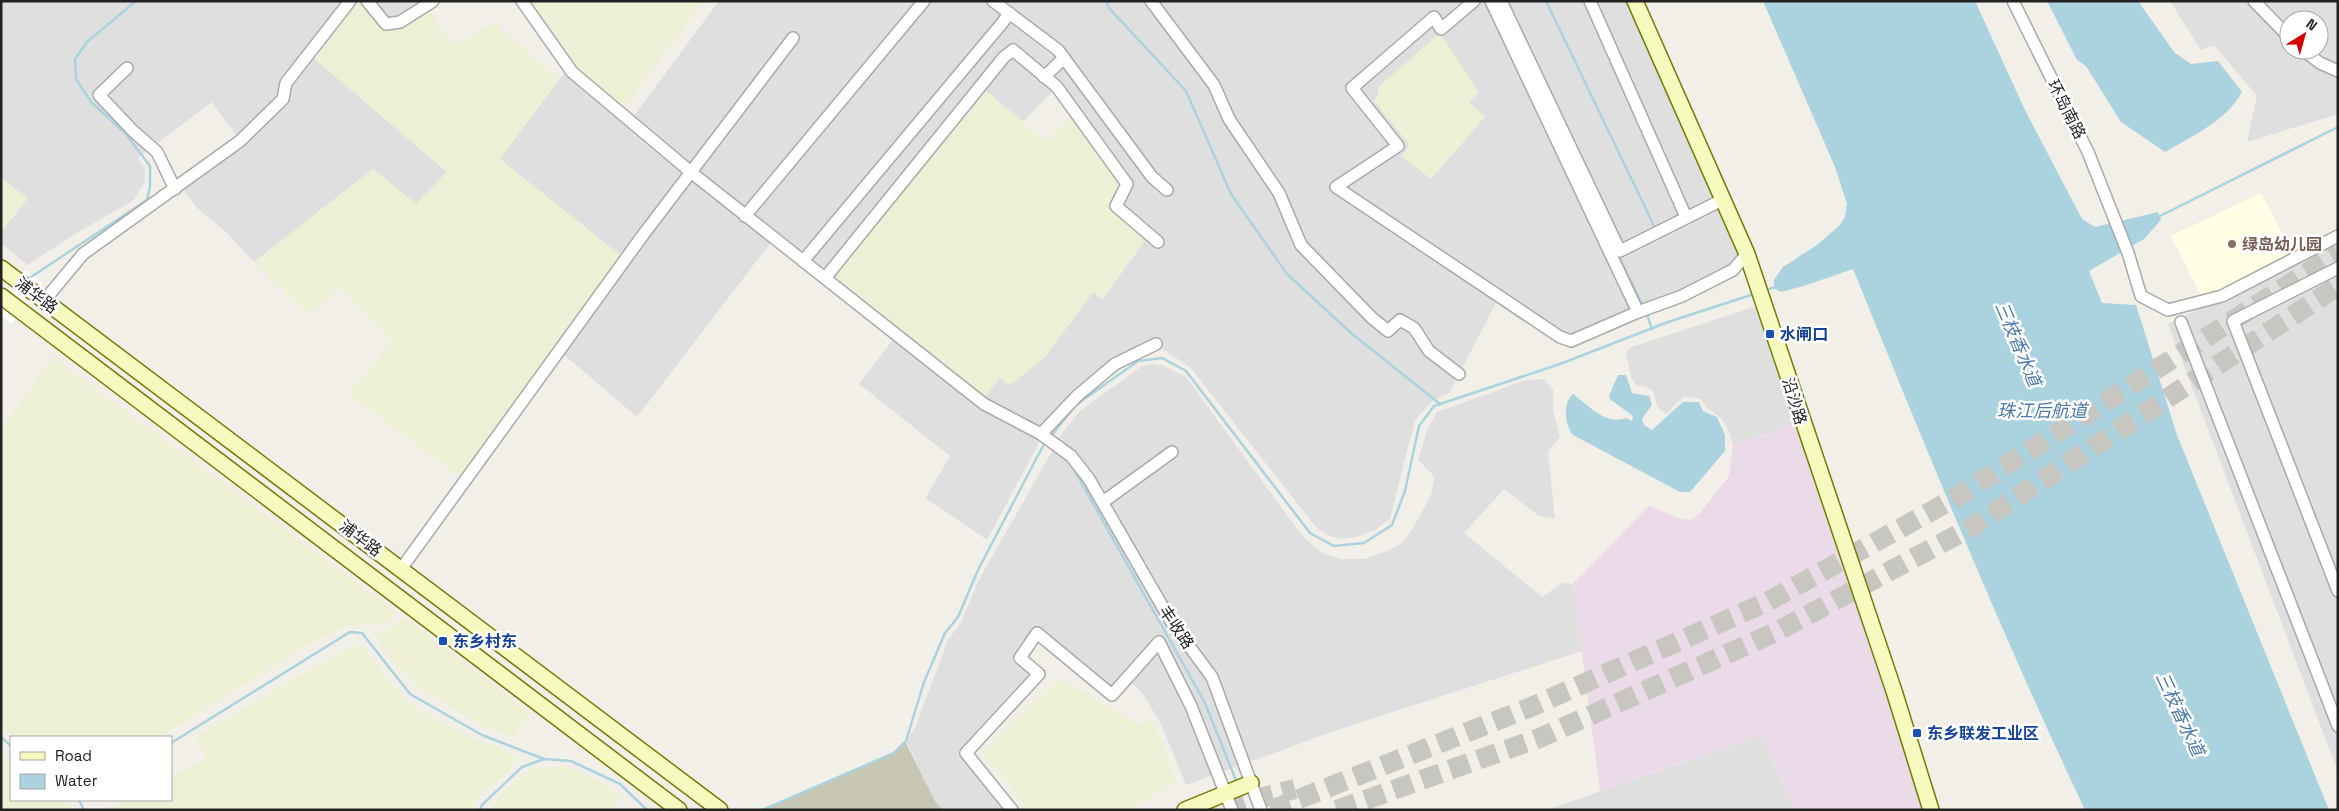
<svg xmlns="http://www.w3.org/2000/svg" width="2339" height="811" viewBox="0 0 2339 811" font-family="'Space Grotesk','Noto Sans SC',sans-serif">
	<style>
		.residential { fill: #e0dfdf; fill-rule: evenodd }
		.industrial { fill: #ebdbe8 }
		.education { fill: #ffffe5 }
		.construction { fill: #c7c7b4 }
		.farmland { fill: #eef0d5 }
		.water { fill: #aad3df }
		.pier { fill: #fff }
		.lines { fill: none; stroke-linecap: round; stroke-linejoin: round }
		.stream { stroke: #aad3df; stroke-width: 2.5 }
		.highway-tunnel { stroke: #c8c6c1; stroke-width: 20; stroke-dasharray: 20 10; stroke-linecap: butt }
		.street-casing { stroke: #a9a9a9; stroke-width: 14 }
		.secondary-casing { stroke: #707d05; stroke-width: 18 }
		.street { stroke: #fff; stroke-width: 11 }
		.secondary { stroke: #f7fabf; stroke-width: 15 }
		.education-dot { fill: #8d6e63; stroke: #fff; stroke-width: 2 }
		.transit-dot { fill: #1a4fb4; stroke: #fff; stroke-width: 2 }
		.labels { text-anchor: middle; stroke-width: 5; stroke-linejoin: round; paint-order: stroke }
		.street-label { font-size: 16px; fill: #222; stroke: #fff }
		.education-label { font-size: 16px; font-weight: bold; fill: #785e54; stroke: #fff; text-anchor: start }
		.transit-label { font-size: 16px; font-weight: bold; fill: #164399; stroke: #fff; text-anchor: start }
		.water-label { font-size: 18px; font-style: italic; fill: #4a7aab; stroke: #fff }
	</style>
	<rect width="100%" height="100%" fill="#f2efe9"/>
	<g class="residential">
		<polygon points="1,1 350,1 309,54 447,172 416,204 373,169 254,262 225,231 197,208 180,186 240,141 212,102 138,158 145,170 145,181 134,200 75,234 27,265 1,243 1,232 28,198 1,178"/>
		<polygon points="367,1 433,1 386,24"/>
		<path d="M719,1H1635L1747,254L1733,270L1568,343L1497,301L1449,393L1432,401L1415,420L1390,519L1375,530L1356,537L1340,539L1327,535L1316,527L1190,367L1156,345L1115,364L1041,434L1037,447L987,540L927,499L926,497L950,456L859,384L901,329L985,397L1000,378L1044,358L1093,292L1103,299L1145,240L1136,232L1148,216L1139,226L1116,206L1123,194L1056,88L1023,122L985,90L835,276L778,233L637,417L562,353L499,159L569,67L630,121ZM1378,96L1485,117L1401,156L1410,145L1374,101Z"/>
		<path d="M2170,1H2338V114L2247,142L2257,96L2214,45L2201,50ZM2289,20H2319V50H2289Z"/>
		<polygon points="2338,240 2338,772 2168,324"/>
		<polygon points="1757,306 1796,424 1733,445 1729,431 1721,418 1706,407 1701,399 1684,396 1666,414 1657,406 1653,391 1644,386 1637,386 1631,377 1626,352 1629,348"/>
		<polygon points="1153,364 1162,365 1186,377 1303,537 1324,554 1342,559 1365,559 1394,548 1403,542 1412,530 1431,495 1435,477 1418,460 1427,430 1437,412 1526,380 1543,379 1553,389 1553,410 1560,437 1548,452 1555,519 1539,516 1504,489 1464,533 1542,597 1562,583 1573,584 1582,651 1337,730 1186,785 1161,724 1143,694 1127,678 1112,695 1037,633 1020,658 1039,674 967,753 1012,810 943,810 935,801 906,741 915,728 948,640 960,624 980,578 1063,432 1079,412 1142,366"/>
		<polygon points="1761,736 1795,810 1546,810"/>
	</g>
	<polygon class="industrial" points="1802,422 1931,810 1795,810 1761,736 1600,791 1573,584 1649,506 1681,519 1691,520 1700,513 1729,476 1733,445"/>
	<polygon class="education" points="2261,193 2292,252 2202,298 2171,236"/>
	<polygon class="construction" points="905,741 935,801 943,810 762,810 894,754"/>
	<g class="farmland">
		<polygon points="350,1 367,1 386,24 426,5 454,46 493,22 559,79 500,159 629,262 465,480 348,393 392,342 339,288 308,314 254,262 373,169 416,204 447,172 309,54"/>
		<polygon points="530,1 703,1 623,110 576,69"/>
		<polygon points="1440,33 1479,92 1469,102 1485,117 1431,179 1401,156 1410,145 1374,101 1378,96 1378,87"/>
		<polygon points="985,90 1047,142 1071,115 1123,186 1110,208 1145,240 1102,299 1093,292 1044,358 1010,385 999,378 985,397 835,276"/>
		<polygon points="1,178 28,198 1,232"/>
		<polygon points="53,357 396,612 391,618 384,624 348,626 339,629 309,644 160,737 15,737 1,723 1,452 4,427 11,415"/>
		<polygon points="407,619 531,713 512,738 475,722 422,689 395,665 373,633 387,630 399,620"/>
		<polygon points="360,643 404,699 414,707 477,740 507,751 516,760 514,765 478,798 471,810 105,810 125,800 171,800 171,777 207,759 196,737 326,660"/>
		<polygon points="1060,678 1138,725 1153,719 1177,782 1128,810 1030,810 982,752"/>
		<polygon points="1,753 11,761 11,800 66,800 72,810 1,810"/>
		<polygon points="565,766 604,783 623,798 613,808 605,810 490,810 502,792 532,768"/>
	</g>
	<g class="water">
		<path d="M1763,1H1975L2025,110L2082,219L2095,227L2158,212L2161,220L2144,239L2089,271L2102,303L2136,305L2177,435L2329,810H2085C2001,633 1927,451 1853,269C1829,277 1806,286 1781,292L1774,288V280L1783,267L1817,245L1840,225L1845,217L1847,204L1835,167Z"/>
		<path d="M2047,1H2138L2174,52L2191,64L2218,61L2242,92C2226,121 2194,135 2165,152L2121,122L2086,66L2077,60Z"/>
		<path d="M1618,375H1626L1632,393L1649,396L1652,405L1642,419L1644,425L1652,430L1683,402H1699L1703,411L1717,417L1725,435V451L1690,492H1680L1573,435C1565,425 1562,403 1573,394C1588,405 1606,426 1626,418L1632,421L1633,416L1611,400L1609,396Z"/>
	</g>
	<polygon class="pier" points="26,270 42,283 12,324 1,316 1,304"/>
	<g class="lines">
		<g class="stream">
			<polyline points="1106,1 1109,8 1186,91 1231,194 1287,274 1351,333 1440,404"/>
			<polyline points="1546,1 1655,228"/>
			<polyline points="2158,217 2338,127"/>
			<polyline points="1618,255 1643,306"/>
			<polyline points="28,279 147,200 150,187 150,166 125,133 91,102 76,79 75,59 87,42 136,1"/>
			<polyline points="1764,291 1775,287"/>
			<polyline points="1647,315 1652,329"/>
			<polyline points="1051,436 1076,405 1138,361 1162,358 1186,371 1310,533 1334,546 1364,543 1392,525 1405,491 1419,426 1434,406 1560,364 1668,322 1754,294"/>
			<polyline points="1071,464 1205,703 1237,783"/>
			<polyline points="1,737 11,746"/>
			<polyline points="171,743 350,632 362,633 410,694 482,735 544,759"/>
			<polyline points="1240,793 1246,810"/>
			<polyline points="79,800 84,810"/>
			<polyline points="480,810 482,805 522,767 544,759 571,761 620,784 647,810"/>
			<polyline points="762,810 894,753 906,741 924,682 945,633 958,617 978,570 1045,442"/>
		</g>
		<g class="highway-tunnel">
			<polyline points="1225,810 1248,801 1295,789"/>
			<polyline points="1271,810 1531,707 1767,602 1955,498 2338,253"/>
			<polyline points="1337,810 1542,737 1778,631 1970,528 2338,286"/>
		</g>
		<g class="street-casing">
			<g id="street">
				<polyline points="367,1 386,24 400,22 433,1"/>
				<polyline points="522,1 572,72 692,173 984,404 1041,434 1071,456 1089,479 1172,623 1212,677 1261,810"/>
				<polyline points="1151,1 1214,85 1229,119 1279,193 1301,245 1372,318 1388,331 1400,320 1414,328 1429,351 1459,374"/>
				<polyline points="1474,1 1441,29 1434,17 1352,88 1398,146 1336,187 1560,337 1571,341 1638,312"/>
				<polyline points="1491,1 1638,312 1682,296 1733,270 1747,254"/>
				<polyline points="1501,1 1620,251 1722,200"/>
				<polyline points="1590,1 1686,217"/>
				<polyline points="2013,1 2088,152 2128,253 2141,296 2168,310 2222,296 2338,236"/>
				<polyline points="2254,1 2289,37"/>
				<polyline points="1009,13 1058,50 1152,177 1167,190"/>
				<polyline points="2303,50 2320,63 2338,71"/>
				<polyline points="127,68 99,95 133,131 157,152 175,189"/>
				<polyline points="1044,77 1064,58"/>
				<polyline points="745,216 924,1"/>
				<polyline points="803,261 1003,22 1009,13 993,1"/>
				<polyline points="2338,268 2233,321 2338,591"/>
				<polyline points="825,278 1004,57 1013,50 1057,87 1127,184 1116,206 1158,242"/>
				<polyline points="44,301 83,254 240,141 283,99 286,83 350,1"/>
				<polyline points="2181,322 2338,726"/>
				<polyline points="1041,434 1077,396 1115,364 1156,344"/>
				<polyline points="1103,502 1172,452"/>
				<polyline points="401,569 643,235 793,38"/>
				<polyline points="1012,810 966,753 1039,674 1020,658 1037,633 1112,695 1159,642 1191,706 1232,810"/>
			</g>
		</g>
		<g class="secondary-casing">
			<g id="secondary">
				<polyline points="1635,1 1747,254 1894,691 1931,810"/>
				<polyline points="1,268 720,810"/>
				<polyline points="1,296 679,810"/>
				<polyline points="1185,810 1251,783"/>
			</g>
		</g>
		<use href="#street" class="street"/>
		<use href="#secondary" class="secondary"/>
	</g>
	<circle class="education-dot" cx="2232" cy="244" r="5"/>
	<g class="transit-dot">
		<rect x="1765" y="329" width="10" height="10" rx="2.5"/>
		<rect x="438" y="636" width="10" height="10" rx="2.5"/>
		<rect x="1912" y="728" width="10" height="10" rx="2.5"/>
	</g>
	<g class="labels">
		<g class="street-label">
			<text transform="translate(2067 109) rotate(63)" y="6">环岛南路</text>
			<text transform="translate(37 295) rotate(37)" y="6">浦华路</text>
			<text transform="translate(1795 401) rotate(73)" y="6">沿沙路</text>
			<text transform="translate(361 538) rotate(37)" y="6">浦华路</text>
			<text transform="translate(1177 627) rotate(56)" y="6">丰收路</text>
		</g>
		<g class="education-label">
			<text x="2242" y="250">绿岛幼儿园</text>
		</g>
		<g class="transit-label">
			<text x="1780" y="340">水闸口</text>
			<text x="453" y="647">东乡村东</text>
			<text x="1927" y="739">东乡联发工业区</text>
		</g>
		<g class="water-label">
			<text transform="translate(2018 344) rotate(67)" y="6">三枝香水道</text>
			<text x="2042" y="417">珠江后航道</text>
			<text transform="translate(2180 714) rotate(65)" y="6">三枝香水道</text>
		</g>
	</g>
	<rect width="2339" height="811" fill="none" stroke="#222222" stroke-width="5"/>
	<rect x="10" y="736" width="162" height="65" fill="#ffffff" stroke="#a7a7a7"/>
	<rect x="20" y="752" width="25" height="8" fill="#f7fabf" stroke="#a7a7a7"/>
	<text x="55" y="761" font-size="15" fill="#222222">Road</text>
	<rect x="20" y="774" width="25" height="15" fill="#aad3df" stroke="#a7a7a7"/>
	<text x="55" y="786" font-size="15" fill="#222222">Water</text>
	<g transform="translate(2304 35) rotate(37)"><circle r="24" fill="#ffffff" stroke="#a7a7a7"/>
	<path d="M0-4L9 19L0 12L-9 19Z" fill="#d40000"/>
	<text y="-8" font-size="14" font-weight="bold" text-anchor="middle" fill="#222222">N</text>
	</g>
</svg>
